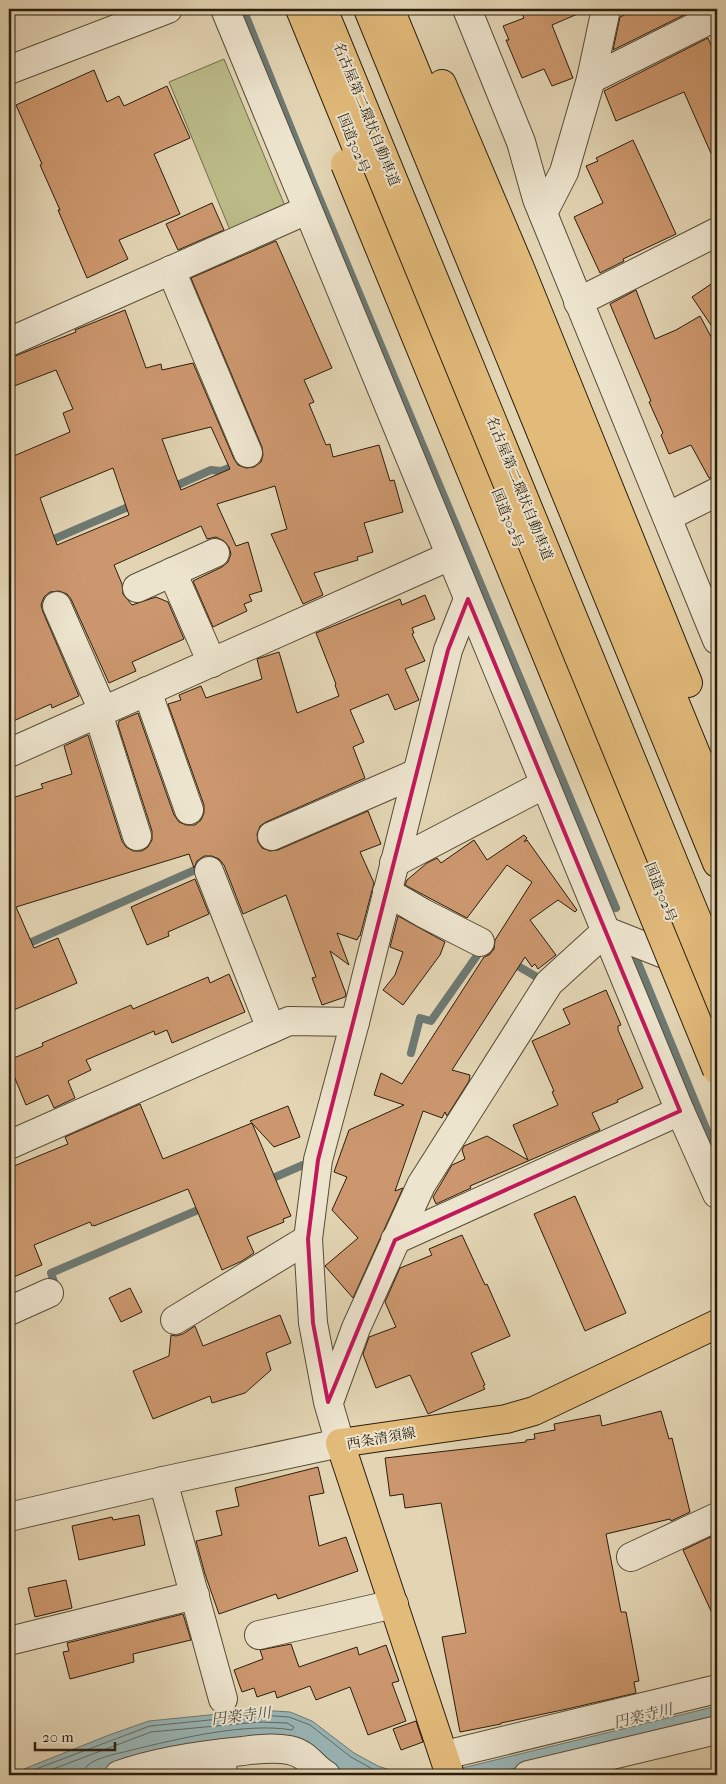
<svg xmlns="http://www.w3.org/2000/svg" width="726" height="1784" viewBox="0 0 726 1784" font-family="'IM FELL French Canon','Noto Serif JP',serif">
	<style>
		.green { fill: #bb8; stroke: #726c4a }
		.water { fill: #99b6b7; stroke: #6d7973 }
		.lines { fill: none; stroke-linecap: round; stroke-linejoin: round }
		.shore { stroke: #626a62; stroke-width: 1 }
		.stream { stroke: #6d7973; stroke-width: 8 }
		.building { fill: #cc976e; stroke: #2a1e0c; fill-rule: evenodd }
		.minor-casing { stroke: #584c36; stroke-width: 30 }
		.major-casing { stroke: #2a1e0c; stroke-width: 30 }
		.highway-casing { stroke: #2a1e0c; stroke-width: 30 }
		.minor { stroke: #ede4ce; stroke-width: 28 }
		.major { stroke: #e2ba7a; stroke-width: 28 }
		.highway { stroke: #e2ba7a; stroke-width: 28 }
		.highway-bridge-casing { stroke: #2a1e0c; stroke-width: 30; stroke-linecap: butt }
		.highway-bridge { stroke: #e2ba7a; stroke-width: 28 }
		.marked { fill: none; stroke: #c2185b; stroke-width: 4; stroke-linejoin: round }
		.labels { text-anchor: middle; stroke-width: 4; stroke-linejoin: round; paint-order: stroke }
		.street-label { font-size: 14px; fill: #2a1e0c; stroke: #ede4ce }
		.water-label { font-size: 15px; font-style: italic; fill: #4b4c3f; stroke: #ede4ce }
	</style>
	<rect width="100%" height="100%" fill="#e3d5b4"/>
	<filter id="stains"><feTurbulence type="fractalNoise" baseFrequency=".004" numOctaves="4"/><feColorMatrix values="0 0 0 0 .2 0 0 0 0 .09 0 0 0 0 .02 0 0 0 .5 -.17"/></filter>
	<radialGradient id="worn" r=".72"><stop offset=".6" stop-color="#630" stop-opacity="0"/><stop offset="1" stop-color="#630" stop-opacity=".3"/></radialGradient>
	<polygon class="green" points="224,59 285,206 230,230 169,82"/>
	<polygon class="water" points="717,1706 717,1720 486,1775 345,1775 300,1743 117,1766 89,1775 9,1775 109,1735 149,1721 259,1710 290,1712 312,1721 354,1753 378,1766 396,1772 417,1772 458,1769"/>
	<g class="lines">
		<g class="shore">
			<polyline points="20,1775 150,1726 259,1715 289,1717 310,1725 351,1757 376,1771 389,1775"/>
			<path d="M37,1775L151,1732L259,1722L287,1723L294,1727L292,1730C246,1722 177,1739 132,1750C121,1753 97,1757 88,1765C85,1768 84,1771 84,1775"/>
		</g>
		<g class="stream">
			<polyline points="243,9 313,183 616,908"/>
			<polyline points="171,488 211,470 221,471 272,452"/>
			<polyline points="47,542 135,504"/>
			<polyline points="9,952 229,855"/>
			<polyline points="636,958 717,1155"/>
			<polyline points="511,962 542,980"/>
			<polyline points="411,1053 420,1018 431,1021 483,947 501,957"/>
			<polyline points="266,1181 303,1165"/>
			<polyline points="56,1288 51,1273 205,1207"/>
		</g>
	</g>
	<g class="building">
		<polygon points="520,9 589,9 552,25 573,78 552,86 544,69 522,78 506,40 509,40 503,26 524,18"/>
		<polygon points="637,9 696,9 613,50 620,17"/>
		<polygon points="708,38 717,60 717,167 684,92 616,121 604,91"/>
		<polygon points="94,70 107,102 119,96 124,106 167,86 190,138 154,154 180,214 119,240 128,259 87,278 58,210 60,210 40,165 42,164 16,105"/>
		<polygon points="633,140 676,234 623,259 624,261 600,273 574,217 603,203 586,166 598,161 596,158"/>
		<polygon points="212,203 224,230 178,250 166,224"/>
		<path d="M276,241L332,368L304,380L314,402L309,404L326,445L330,444L333,457L379,445L390,481L394,480L403,512L364,523L373,552L357,557L358,560L314,573L323,595L303,604L271,534L287,529L275,486L217,504L236,546L248,542L262,591L249,595L252,601L244,604L247,611L213,627L193,581L222,567L228,562L231,554L229,547L224,541L216,537L207,539L201,526L114,565L122,584L123,594L132,605L156,597L168,602L184,639L132,662L136,671L109,683L71,599L67,594L59,591L50,592L44,597L41,605L43,612L79,696L52,708L51,704L9,723V458L70,432L63,413L73,409L56,370L9,388V357L15,356L76,332L75,330L125,310L146,368L161,364L162,370L193,363L234,459L238,465L246,468L254,467L261,462L263,455L262,447L191,278ZM211,427L230,469L181,490L162,439ZM113,468L129,515L57,545L40,498Z"/>
		<polygon points="717,280 717,334 692,297"/>
		<polygon points="636,290 655,339 676,330 700,316 717,348 717,476 709,478 691,445 669,454 661,435 663,433 649,402 651,401 610,304"/>
		<polygon points="425,595 435,619 412,628 414,633 412,634 425,661 405,669 419,700 395,710 388,694 350,710 364,742 353,747 365,778 266,822 260,826 257,834 258,842 262,848 270,851 278,850 368,811 381,844 360,852 374,883 360,936 359,936 357,940 337,933 349,965 330,951 346,994 345,997 322,1005 312,978 316,977 286,895 243,914 224,865 219,859 212,856 204,856 197,861 194,868 189,854 16,907 34,948 58,938 77,983 9,1012 9,799 43,788 41,784 72,774 64,746 88,735 122,841 126,847 133,851 142,851 148,847 152,840 152,831 118,725 119,721 138,713 174,815 179,822 186,825 195,825 201,820 204,813 204,805 168,704 181,700 179,695 201,686 206,698 262,679 257,659 279,652 297,713 339,696 335,685 336,684 316,633 400,599 402,605"/>
		<polygon points="524,835 527,838 524,842 527,840 577,910 575,912 558,900 530,920 556,955 538,969 535,964 532,967 525,957 452,1070 470,1075 469,1081 447,1116 445,1112 442,1118 423,1111 395,1191 403,1188 353,1298 325,1266 358,1238 332,1210 347,1177 334,1172 349,1130 404,1105 374,1095 381,1073 402,1084 484,957 489,955 494,949 495,940 532,882 507,865 467,918 405,885 407,880 427,863 437,858 441,863 474,840 487,860"/>
		<polygon points="195,879 209,914 168,932 169,936 147,945 131,907"/>
		<polygon points="398,916 445,942 440,955 403,1005 383,990 395,975 403,952 390,947"/>
		<polygon points="229,974 245,1012 172,1043 167,1030 155,1035 154,1031 86,1060 91,1070 68,1081 75,1098 54,1108 48,1095 26,1105 9,1064 9,1060 43,1046 42,1043 131,1005 133,1009 208,977 210,983"/>
		<polygon points="606,990 621,1025 618,1026 618,1030 643,1088 617,1100 618,1102 592,1113 600,1130 470,1186 471,1188 436,1204 433,1197 452,1165 465,1159 462,1150 464,1146 487,1136 528,1160 513,1125 558,1105 552,1092 554,1091 532,1041 570,1024 563,1009"/>
		<polygon points="140,1104 163,1159 252,1123 291,1216 283,1219 284,1222 247,1237 254,1253 242,1261 222,1270 188,1189 94,1226 94,1225 92,1226 90,1222 34,1245 42,1265 9,1279 9,1168 68,1144 65,1137"/>
		<polygon points="288,1106 300,1137 274,1147 250,1121"/>
		<polygon points="575,1196 626,1313 585,1331 534,1214"/>
		<polygon points="462,1235 485,1285 487,1284 510,1336 471,1353 485,1385 483,1386 485,1389 428,1414 410,1375 376,1388 363,1354 369,1337 396,1327 385,1302 400,1268 432,1255 429,1249"/>
		<polygon points="130,1288 142,1312 121,1322 109,1298"/>
		<polygon points="280,1315 291,1343 266,1353 271,1370 245,1393 212,1403 210,1396 153,1419 133,1371 169,1356 171,1335 176,1336 183,1334 195,1326 203,1346"/>
		<polygon points="661,1411 669,1439 672,1438 690,1512 671,1521 670,1519 606,1534 621,1612 626,1612 639,1681 634,1682 636,1693 567,1709 501,1723 501,1724 460,1732 442,1637 466,1633 441,1503 405,1508 403,1494 390,1496 385,1458 526,1442 526,1440 535,1439 534,1434 555,1430 554,1424 600,1415 602,1426"/>
		<polygon points="318,1467 324,1493 309,1496 319,1546 346,1537 358,1571 278,1599 276,1594 219,1614 205,1574 196,1541 222,1535 216,1511 239,1506 235,1488"/>
		<polygon points="139,1515 145,1545 79,1560 72,1526 112,1517 113,1520"/>
		<polygon points="717,1534 717,1624 683,1550"/>
		<polygon points="66,1580 72,1608 35,1617 28,1588"/>
		<polygon points="183,1614 191,1640 133,1654 134,1662 70,1679 63,1652 69,1651 67,1643"/>
		<polygon points="291,1644 299,1667 357,1647 359,1655 386,1645 399,1681 392,1683 406,1721 368,1735 350,1687 316,1700 310,1686 277,1698 275,1691 257,1697 254,1688 242,1692 234,1670 263,1659 260,1650"/>
		<polygon points="416,1721 423,1742 401,1750 393,1729"/>
	</g>
	<g class="lines">
		<g class="minor-casing">
			<g id="minor">
				<polyline points="225,9 680,1111 717,1194"/>
				<polyline points="467,9 521,142 537,199 717,640"/>
				<polyline points="9,70 168,9"/>
				<polyline points="591,79 717,16"/>
				<polyline points="543,213 564,172 591,79 606,9"/>
				<polyline points="171,270 248,453"/>
				<polyline points="578,302 717,232"/>
				<polyline points="9,342 307,210"/>
				<polyline points="667,517 717,492"/>
				<polyline points="172,572 212,663"/>
				<polyline points="137,588 215,553"/>
				<polyline points="57,606 103,711"/>
				<polyline points="147,691 189,810"/>
				<polyline points="98,713 137,836"/>
				<polyline points="9,753 450,556"/>
				<polyline points="272,836 417,773"/>
				<polyline points="394,863 545,784"/>
				<polyline points="209,871 271,1029"/>
				<polyline points="387,892 423,913 480,942"/>
				<polyline points="9,1145 289,1021 355,1022"/>
				<polyline points="395,1240 680,1111"/>
				<polyline points="9,1311 49,1293"/>
				<polyline points="175,1320 308,1239"/>
				<polyline points="329,1402 356,1328 421,1185 549,983 606,931 687,963"/>
				<polyline points="163,1481 223,1699"/>
				<polyline points="9,1517 163,1481 340,1443 328,1402 313,1323 308,1239 318,1160 355,1022 448,650 468,599"/>
				<polyline points="631,1557 717,1517"/>
				<polyline points="259,1635 394,1604"/>
				<polyline points="9,1641 195,1595"/>
				<polyline points="445,1755 717,1689"/>
				<path d="M119,1775C158,1761 201,1755 243,1751C258,1749 274,1747 289,1750C308,1754 311,1766 326,1775"/>
				<polyline points="222,1775 223,1753"/>
				<polyline points="528,1775 717,1730"/>
			</g>
		</g>
		<g class="major-casing">
			<polyline id="major" points="450,1775 340,1443 506,1419 534,1411 717,1324"/>
		</g>
		<g class="highway-casing">
			<g id="highway">
				<polyline points="300,9 691,965 717,1026"/>
				<polyline points="323,9 717,968"/>
				<polyline points="368,9 717,863"/>
				<polyline points="390,9 717,805"/>
				<polyline points="442,84 520,268 688,683"/>
			</g>
		</g>
		<use href="#minor" class="minor"/>
		<use href="#major" class="major"/>
		<use href="#highway" class="highway"/>
		<g class="highway-bridge-casing">
			<polyline id="highway-bridge" points="345,164 717,1070"/>
		</g>
		<use href="#highway-bridge" class="highway-bridge"/>
	</g>
	<path class="marked" d="M468,599L680,1111L395,1240L328,1402L313,1323L308,1239L318,1160L448,650Z"/>
	<g class="labels">
		<g class="street-label">
			<text transform="translate(367 114) rotate(68)" y="5">名古屋第二環状自動車道</text>
			<text transform="translate(354 143) rotate(68)" y="5">国道302号</text>
			<text transform="translate(520 488) rotate(68)" y="5">名古屋第二環状自動車道</text>
			<text transform="translate(508 518) rotate(68)" y="5">国道302号</text>
			<text transform="translate(661 892) rotate(68)" y="5">国道302号</text>
			<text transform="translate(381 1438) rotate(-10)" y="5">西条清須線</text>
		</g>
		<g class="water-label">
			<text transform="translate(241 1716) rotate(-7)" y="5">円楽寺川</text>
			<text transform="translate(643 1716) rotate(-14)" y="5">円楽寺川</text>
		</g>
	</g>
	<rect width="726" height="1784" fill="none" stroke="#e3d5b4" stroke-width="30"/>
	<rect x="10" y="10" width="706" height="1764" fill="none" stroke="#2a1e0c" stroke-width="2.5"/>
	<rect x="15" y="15" width="696" height="1754" fill="none" stroke="#2a1e0c"/>
	<path d="M35 1742v8h80v-8" fill="none" stroke="#2a1e0c" stroke-width="2.5"/>
	<text x="42" y="1742" font-size="15" fill="#2a1e0c" stroke="#ede4ce" stroke-width="4" paint-order="stroke">20 m</text>
	<rect width="100%" height="100%" filter="url(#stains)"/>
	<rect width="100%" height="100%" fill="url(#worn)"/>
</svg>
